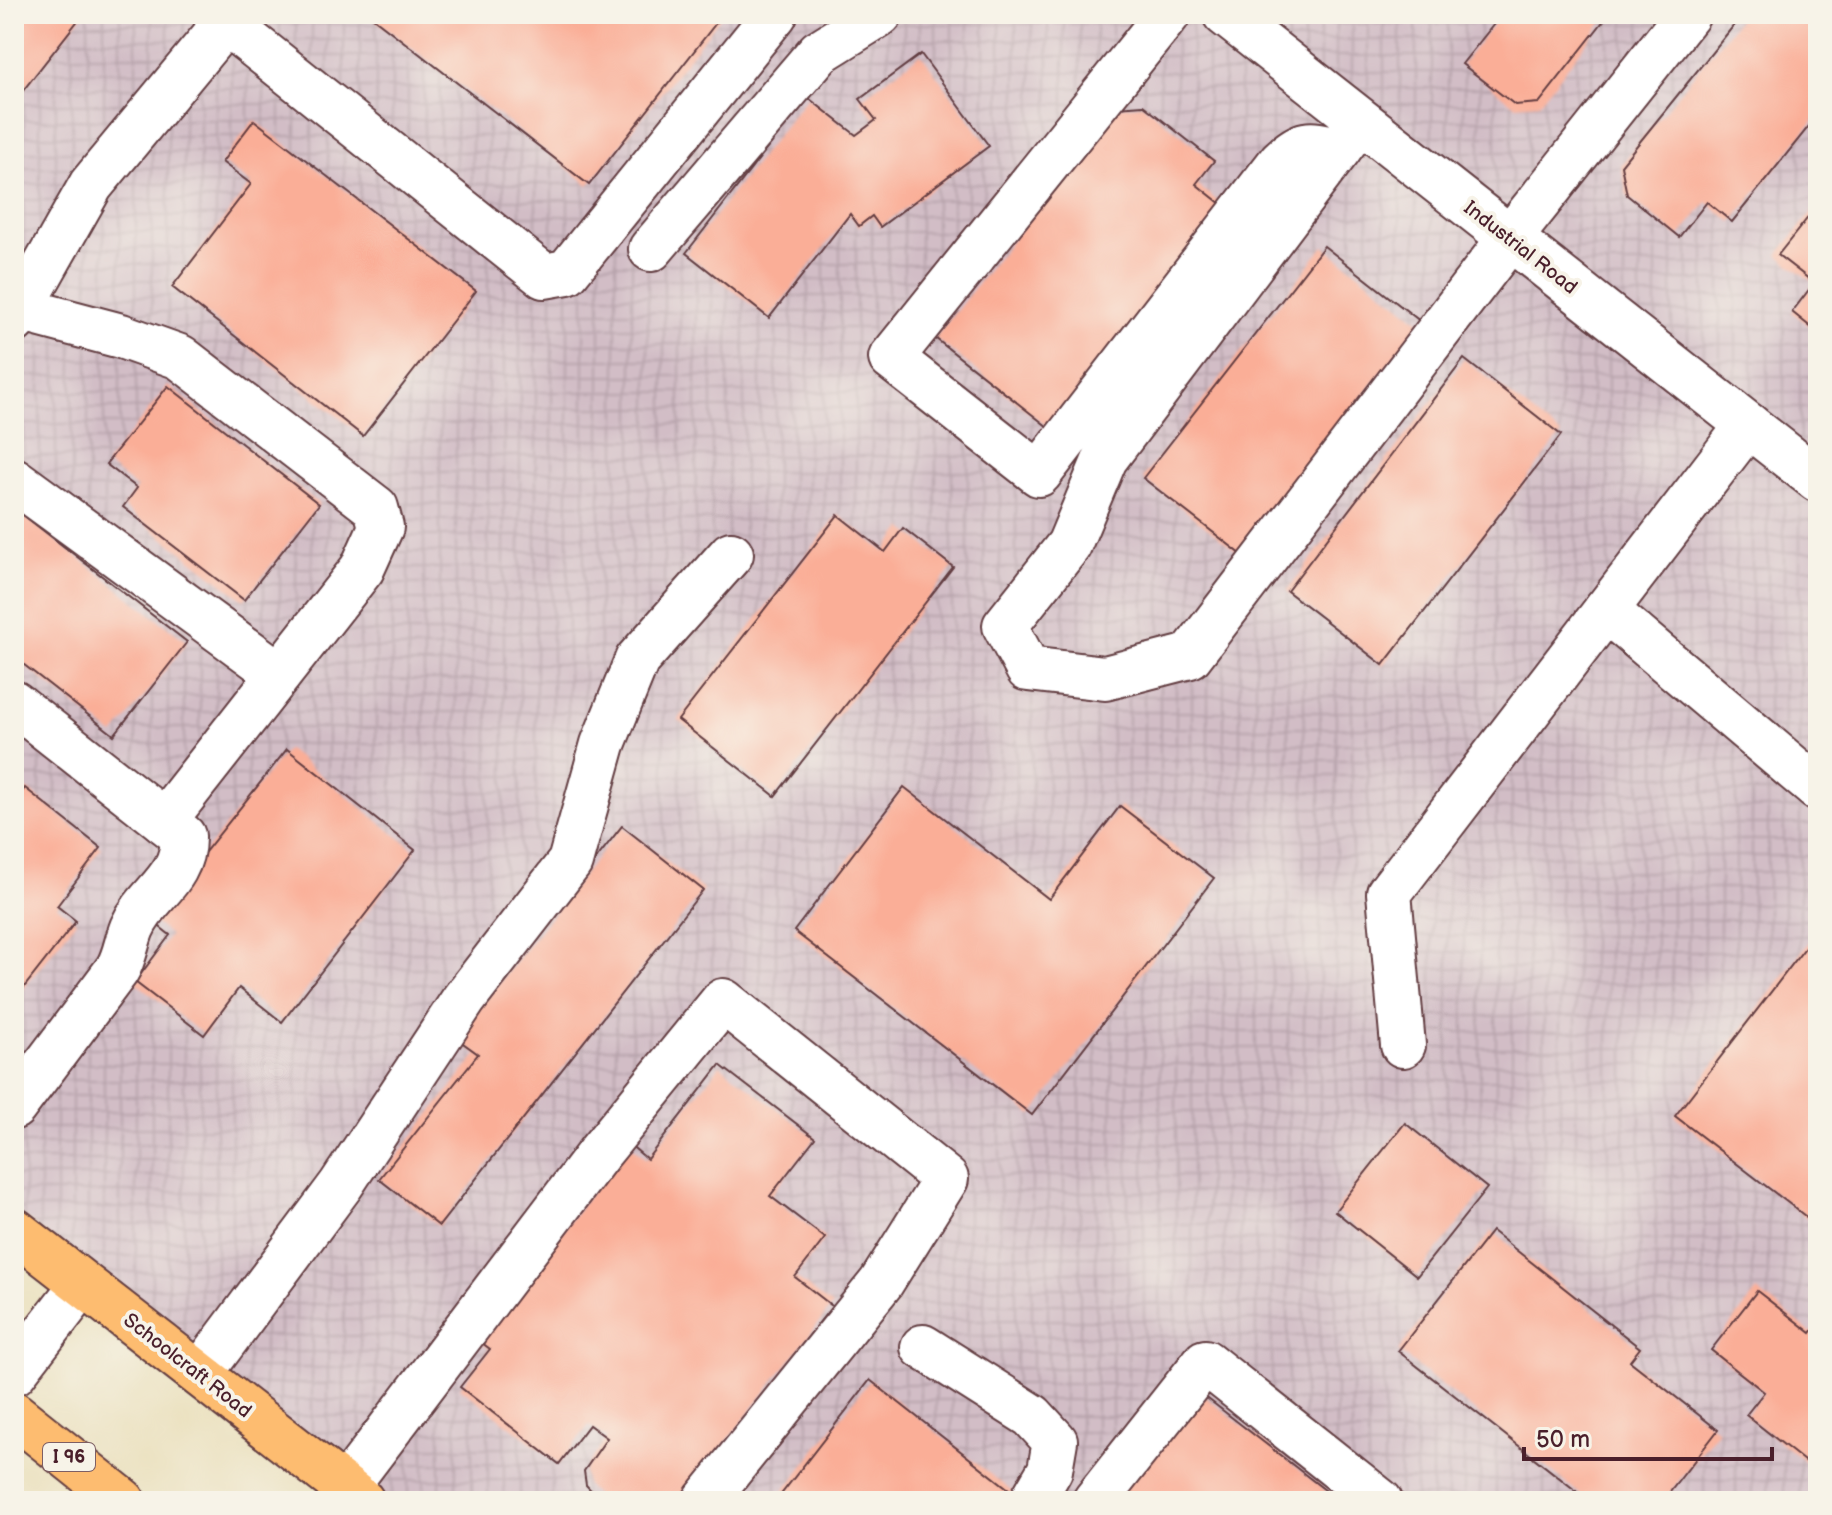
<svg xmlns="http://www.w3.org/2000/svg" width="1832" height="1515" viewBox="0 0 1832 1515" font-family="'Balsamiq Sans',sans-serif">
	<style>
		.industrial { fill: url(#industrial-grid) }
		.building { fill: #faae97 }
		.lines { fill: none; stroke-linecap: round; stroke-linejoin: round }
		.minor-casing { stroke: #623c41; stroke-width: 48 }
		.major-casing { stroke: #623c41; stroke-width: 48 }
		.highway-casing { stroke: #623c41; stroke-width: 48 }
		.minor { stroke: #fff; stroke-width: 44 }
		.major { stroke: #fdbc6f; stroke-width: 44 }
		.highway { stroke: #fdbc6f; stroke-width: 44 }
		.labels { text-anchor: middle; stroke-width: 8; stroke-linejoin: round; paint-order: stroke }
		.shield { fill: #f7f3e8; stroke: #7e5f64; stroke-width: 2 }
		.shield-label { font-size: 18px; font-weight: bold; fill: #4a1f2b }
		.street-label { font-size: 20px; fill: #4a1f2b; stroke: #f7f3e8 }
	</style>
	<defs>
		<pattern id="industrial-grid" width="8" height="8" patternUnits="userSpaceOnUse" patternTransform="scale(2)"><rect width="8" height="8" fill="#d2bdc6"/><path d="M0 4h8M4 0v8" fill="none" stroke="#b6a2aa"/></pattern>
	</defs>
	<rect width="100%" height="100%" fill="#f7f3e8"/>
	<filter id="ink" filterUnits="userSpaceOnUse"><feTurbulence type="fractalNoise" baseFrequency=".0125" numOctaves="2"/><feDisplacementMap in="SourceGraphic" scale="16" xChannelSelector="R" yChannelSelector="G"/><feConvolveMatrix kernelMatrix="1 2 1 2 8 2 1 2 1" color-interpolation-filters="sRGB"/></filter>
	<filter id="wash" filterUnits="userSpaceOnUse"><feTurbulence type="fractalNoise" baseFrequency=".006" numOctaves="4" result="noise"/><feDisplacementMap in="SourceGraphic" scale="32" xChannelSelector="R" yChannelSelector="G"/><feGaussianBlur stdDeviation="1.8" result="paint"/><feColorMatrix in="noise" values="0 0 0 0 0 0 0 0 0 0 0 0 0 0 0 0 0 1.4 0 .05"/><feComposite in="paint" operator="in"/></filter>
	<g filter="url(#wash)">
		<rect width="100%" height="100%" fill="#ebe1bf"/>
		<polygon class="industrial" points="14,14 1818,14 1818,1501 386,1501 14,1209"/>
		<g id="blocks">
			<g class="building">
				<polygon points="14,14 83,14 14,102"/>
				<polygon points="368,14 723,14 589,185"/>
				<polygon points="1482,14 1609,14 1539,103 1515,105 1462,64 1494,24"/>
				<polygon points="1743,14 1818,14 1818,115 1732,222 1707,202 1679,237 1627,195 1621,165"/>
				<polygon points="921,54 989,146 880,227 872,216 859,226 850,214 769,318 686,253 807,97 856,135 876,120 860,99"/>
				<polygon points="1143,105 1214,161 1196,184 1231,212 1057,434 935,338 1117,107"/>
				<polygon points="254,120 476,291 363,436 172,287 251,184 222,162"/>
				<polygon points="1818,205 1818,333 1792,312 1814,283 1778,255"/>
				<polygon points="1324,246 1421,322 1241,554 1143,478"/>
				<polygon points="1464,359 1561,435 1383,665 1287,591"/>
				<polygon points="168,386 319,504 244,600 123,507 137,488 106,464"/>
				<polygon points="14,508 187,642 114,735 14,657"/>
				<polygon points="838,515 885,552 903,528 953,567 775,796 678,720"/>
				<polygon points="287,749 415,850 282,1022 239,988 204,1035 135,982 170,935 151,920"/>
				<polygon points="904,787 1049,899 1120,806 1214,878 1032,1115 794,931"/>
				<polygon points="25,788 101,848 57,906 76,921 14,1000 14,802"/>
				<polygon points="622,826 703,890 439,1226 379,1179 478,1054 456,1038"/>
				<polygon points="1818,931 1818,1226 1675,1116"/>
				<polygon points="720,1065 815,1138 770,1196 825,1238 795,1277 832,1306 683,1498 681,1496 677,1501 601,1501 586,1485 584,1471 607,1438 589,1425 559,1464 460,1387 490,1349 478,1340 629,1144 647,1159"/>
				<polygon points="1405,1123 1487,1188 1417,1276 1335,1211"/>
				<polygon points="1492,1231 1640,1348 1630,1361 1718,1430 1663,1501 1589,1501 1398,1351"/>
				<polygon points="1757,1291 1811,1333 1818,1324 1818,1472 1746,1415 1764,1392 1711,1350"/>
				<polygon points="870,1380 1015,1494 1009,1501 776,1501"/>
				<polygon points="1199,1392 1339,1501 1113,1501"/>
			</g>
		</g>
	</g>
	<g filter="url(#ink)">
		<use href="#blocks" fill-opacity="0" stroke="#623c41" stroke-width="2"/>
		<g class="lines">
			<g class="minor-casing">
				<g id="minor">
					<polyline points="215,14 544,276 567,272 775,14"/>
					<path d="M1168,14L891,358L1039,474L1281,161C1303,139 1311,143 1339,149"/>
					<polyline points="1225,14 1818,480"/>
					<polyline points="1360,121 1105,459 1069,545 1005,626 1028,669 1105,678 1190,656 1510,238 1688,14"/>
					<polyline points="651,249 819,52 880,14"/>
					<polyline points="14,293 23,310 121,336 180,357 376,508 381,527 362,569 164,821"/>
					<polyline points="14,321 91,185 226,22"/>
					<polyline points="14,480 279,674"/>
					<polyline points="1606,610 1818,789"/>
					<path d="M14,703L183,836C184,880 147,893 132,928C126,943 125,957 117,970L14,1107"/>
					<polyline points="1403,1045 1389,893 1748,425"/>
					<polyline points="923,1347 1032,1416 1055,1441 1050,1470 1032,1501"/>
					<polyline points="14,1373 82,1285"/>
					<polyline points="200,1374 341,1185 464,999 570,862 603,744 637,660 731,554"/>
					<polyline points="345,1488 599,1153 723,1001 946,1179 881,1283 705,1501"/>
					<polyline points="1095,1501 1205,1362 1380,1501"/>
				</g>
			</g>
			<g class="major-casing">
				<polyline id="major" points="14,1230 362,1501"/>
			</g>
			<g class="highway-casing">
				<polyline id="highway" points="14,1414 123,1501"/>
			</g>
			<use href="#minor" class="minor"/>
			<use href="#major" class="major"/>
			<use href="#highway" class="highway"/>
		</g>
	</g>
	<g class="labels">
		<rect class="shield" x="43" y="1443" width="52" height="28" rx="6"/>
		<g class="shield-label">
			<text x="69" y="1463">I 96</text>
		</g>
		<g class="street-label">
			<text transform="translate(1521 247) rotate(38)" y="7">Industrial Road</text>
			<text transform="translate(188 1365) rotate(38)" y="7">Schoolcraft Road</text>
		</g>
	</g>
	<rect width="1832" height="1515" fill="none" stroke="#f7f3e8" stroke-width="48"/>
	<path d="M1524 1447v12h248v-12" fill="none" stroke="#4a1f2b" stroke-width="4"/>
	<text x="1536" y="1447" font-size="24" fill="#4a1f2b" stroke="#f7f3e8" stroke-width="6" paint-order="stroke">50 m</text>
</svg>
